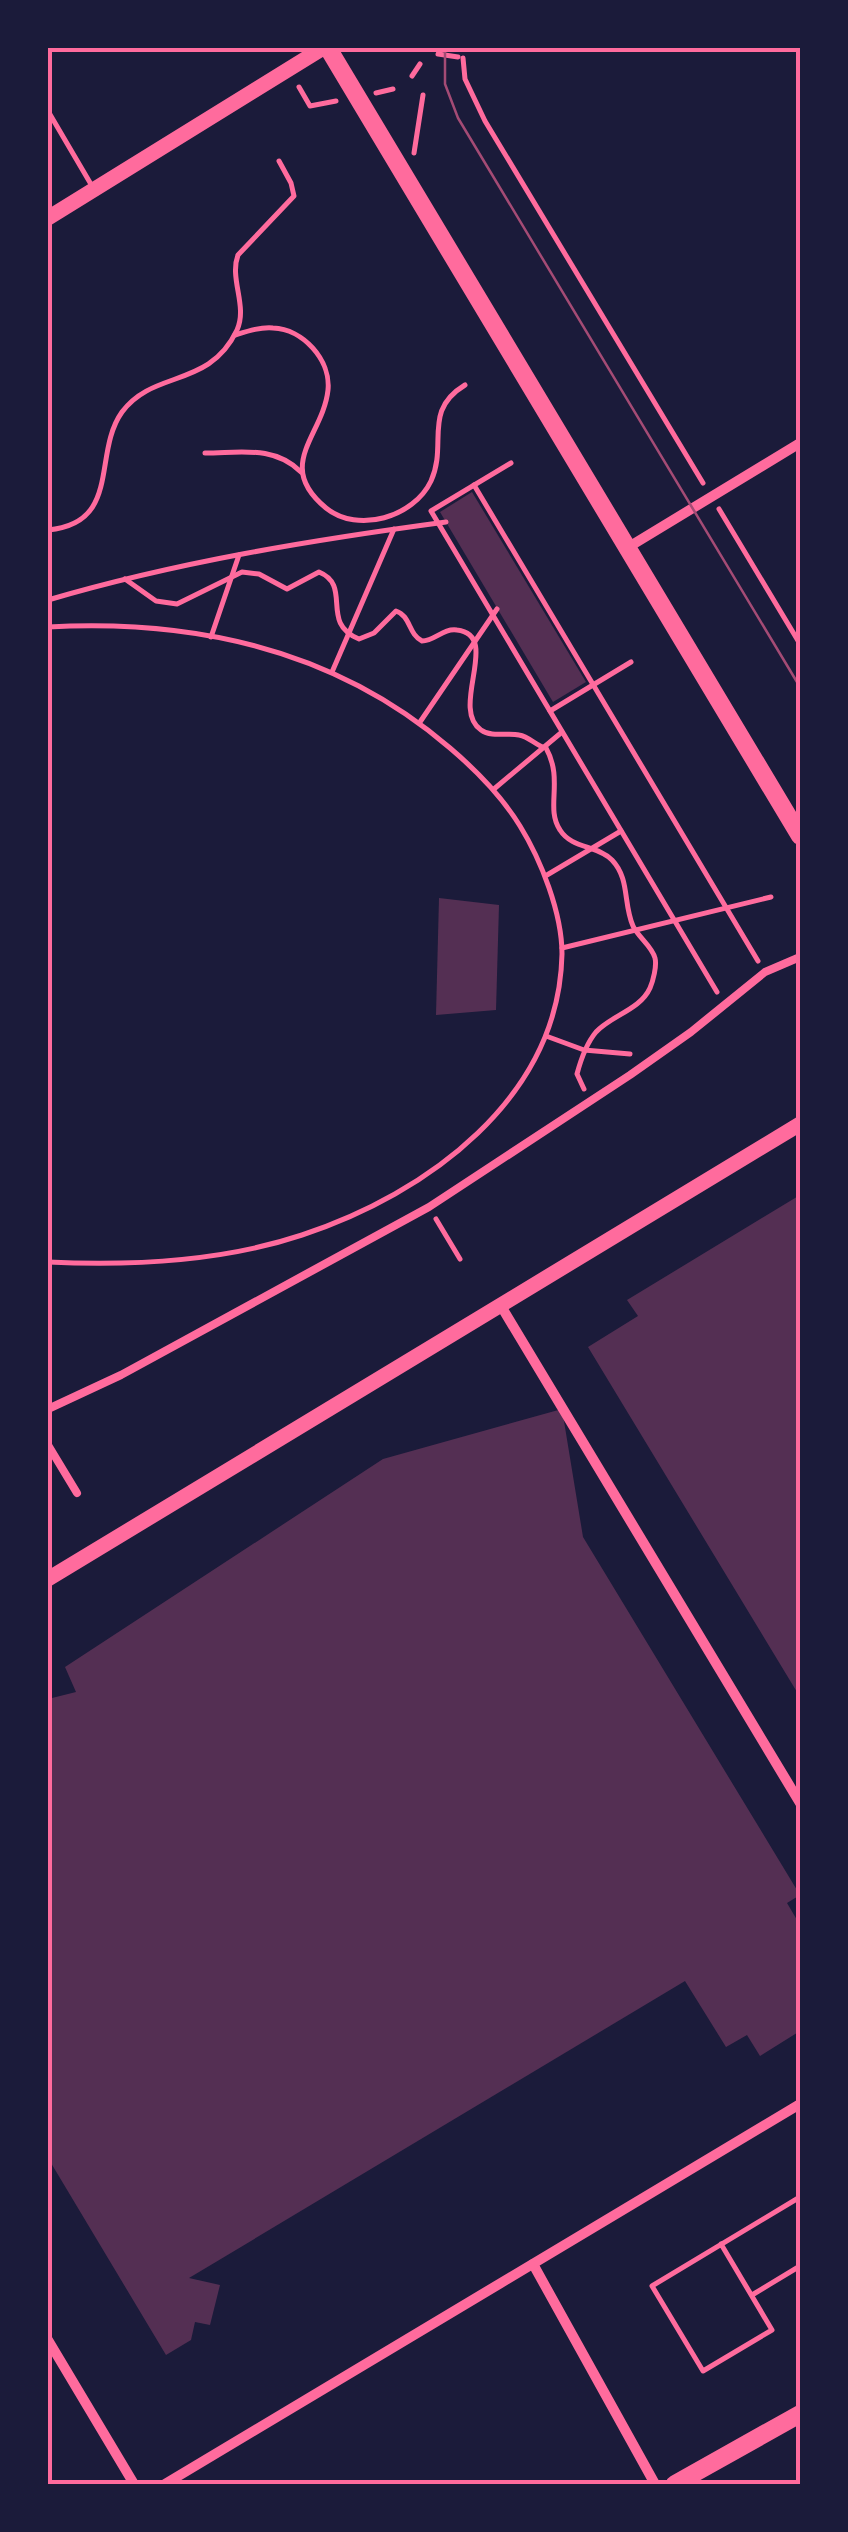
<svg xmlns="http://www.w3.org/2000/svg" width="848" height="2532" viewBox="0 0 848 2532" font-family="'Times New Roman',serif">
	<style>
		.building { fill: #542f53 }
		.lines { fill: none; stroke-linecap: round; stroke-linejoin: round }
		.path { stroke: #ff6b9d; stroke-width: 5 }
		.service { stroke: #ff6b9d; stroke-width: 5 }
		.pedestrian { stroke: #ff6b9d; stroke-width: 8 }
		.minor { stroke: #ff6b9d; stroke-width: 10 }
		.secondary { stroke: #ff6b9d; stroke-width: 15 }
		.primary { stroke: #ff6b9d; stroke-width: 18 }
		.tram { stroke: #a44b75; stroke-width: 2.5 }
		.neatline { fill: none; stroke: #ff6b9d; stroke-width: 4 }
	</style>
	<rect width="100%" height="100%" fill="#1b1b3a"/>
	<g class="building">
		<polygon points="472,492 586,682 553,702 440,512"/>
		<polygon points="439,898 499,905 496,1010 436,1015"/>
		<polygon points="800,1195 800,1697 588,1347 638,1316 627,1300"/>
		<polygon points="562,1409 583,1537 800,1895 787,1903 800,1925 800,2031 760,2056 747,2035 726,2047 685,1981 189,2278 220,2285 210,2325 195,2322 191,2340 166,2355 48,2158 48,1699 76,1692 65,1667 383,1459"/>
	</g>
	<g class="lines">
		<g class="path">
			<polyline points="438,54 458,57"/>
			<polyline points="463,58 465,79 485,121 703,483"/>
			<polyline points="412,76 420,64"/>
			<polyline points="299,87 310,106 336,101"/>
			<polyline points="376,93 393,89"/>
			<polyline points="414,153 423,95"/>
			<path d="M235,335C248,331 260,327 273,328C303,329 331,360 328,390C323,436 274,465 326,508C358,534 414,517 431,481C448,444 422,411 465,385"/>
			<path d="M205,453C240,453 274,445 301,472"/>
			<polyline points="511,463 431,511 717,992"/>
			<polyline points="474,485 758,961"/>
			<polyline points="719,509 800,644"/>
			<path d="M48,530C122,523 92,454 122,412C154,369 209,389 237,330C248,306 229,279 238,255L294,196L291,183L279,161"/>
			<path d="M125,579L156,601L177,604L242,572L259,574L287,589L319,572C353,586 319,623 359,639L374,633L396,611C411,616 408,634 422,641C435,641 443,628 457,630C502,635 449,708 481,730C492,738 508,732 519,735C530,737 536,746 546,748C564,780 545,808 560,830C572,849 597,845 612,860C630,879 623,903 633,926C638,937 652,946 655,958C657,966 653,981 650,988C640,1010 612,1015 596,1032C586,1044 581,1059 577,1074L584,1089"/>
			<path d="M48,600C177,562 312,540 446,522"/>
			<path d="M48,627C195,619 336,650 450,748C477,771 501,795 520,826C541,860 562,913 562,954C559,1098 427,1194 302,1235C221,1262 132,1266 48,1262"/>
			<polyline points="211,637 239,555"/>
			<polyline points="332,672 394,529"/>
			<polyline points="550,711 631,662"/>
			<polyline points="420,722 497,609"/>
			<polyline points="494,789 562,732"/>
			<polyline points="547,875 621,831"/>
			<polyline points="562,948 771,897"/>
			<polyline points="546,1036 584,1050 630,1054"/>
			<polyline points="436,1219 460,1259"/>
		</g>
		<g class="service">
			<polyline points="48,111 92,186"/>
			<polyline points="721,2244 772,2330 703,2371 652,2286 800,2197"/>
			<polyline points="752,2295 800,2266"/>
		</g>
		<g class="pedestrian">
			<polyline points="48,1409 121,1375 429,1207 630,1075 691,1032 765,972 800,957"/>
			<polyline points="48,1445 77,1493"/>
		</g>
		<g class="minor">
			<polyline points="627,548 800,443"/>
			<polyline points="501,1306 800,1803"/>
			<polyline points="533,2264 655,2484"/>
			<polyline points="48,2340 134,2484"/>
			<polyline points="165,2484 800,2104"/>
		</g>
		<g class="secondary">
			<polyline points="48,218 323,48"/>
			<polyline points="48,1579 800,1124"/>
		</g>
		<g class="primary">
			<polyline points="328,48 800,836"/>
			<polyline points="675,2484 800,2414"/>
		</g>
		<polyline class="tram" points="445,48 445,84 458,118 800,687"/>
	</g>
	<rect width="848" height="2532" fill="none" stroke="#1b1b3a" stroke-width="100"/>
	<rect x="50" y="50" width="748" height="2432" class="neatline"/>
</svg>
